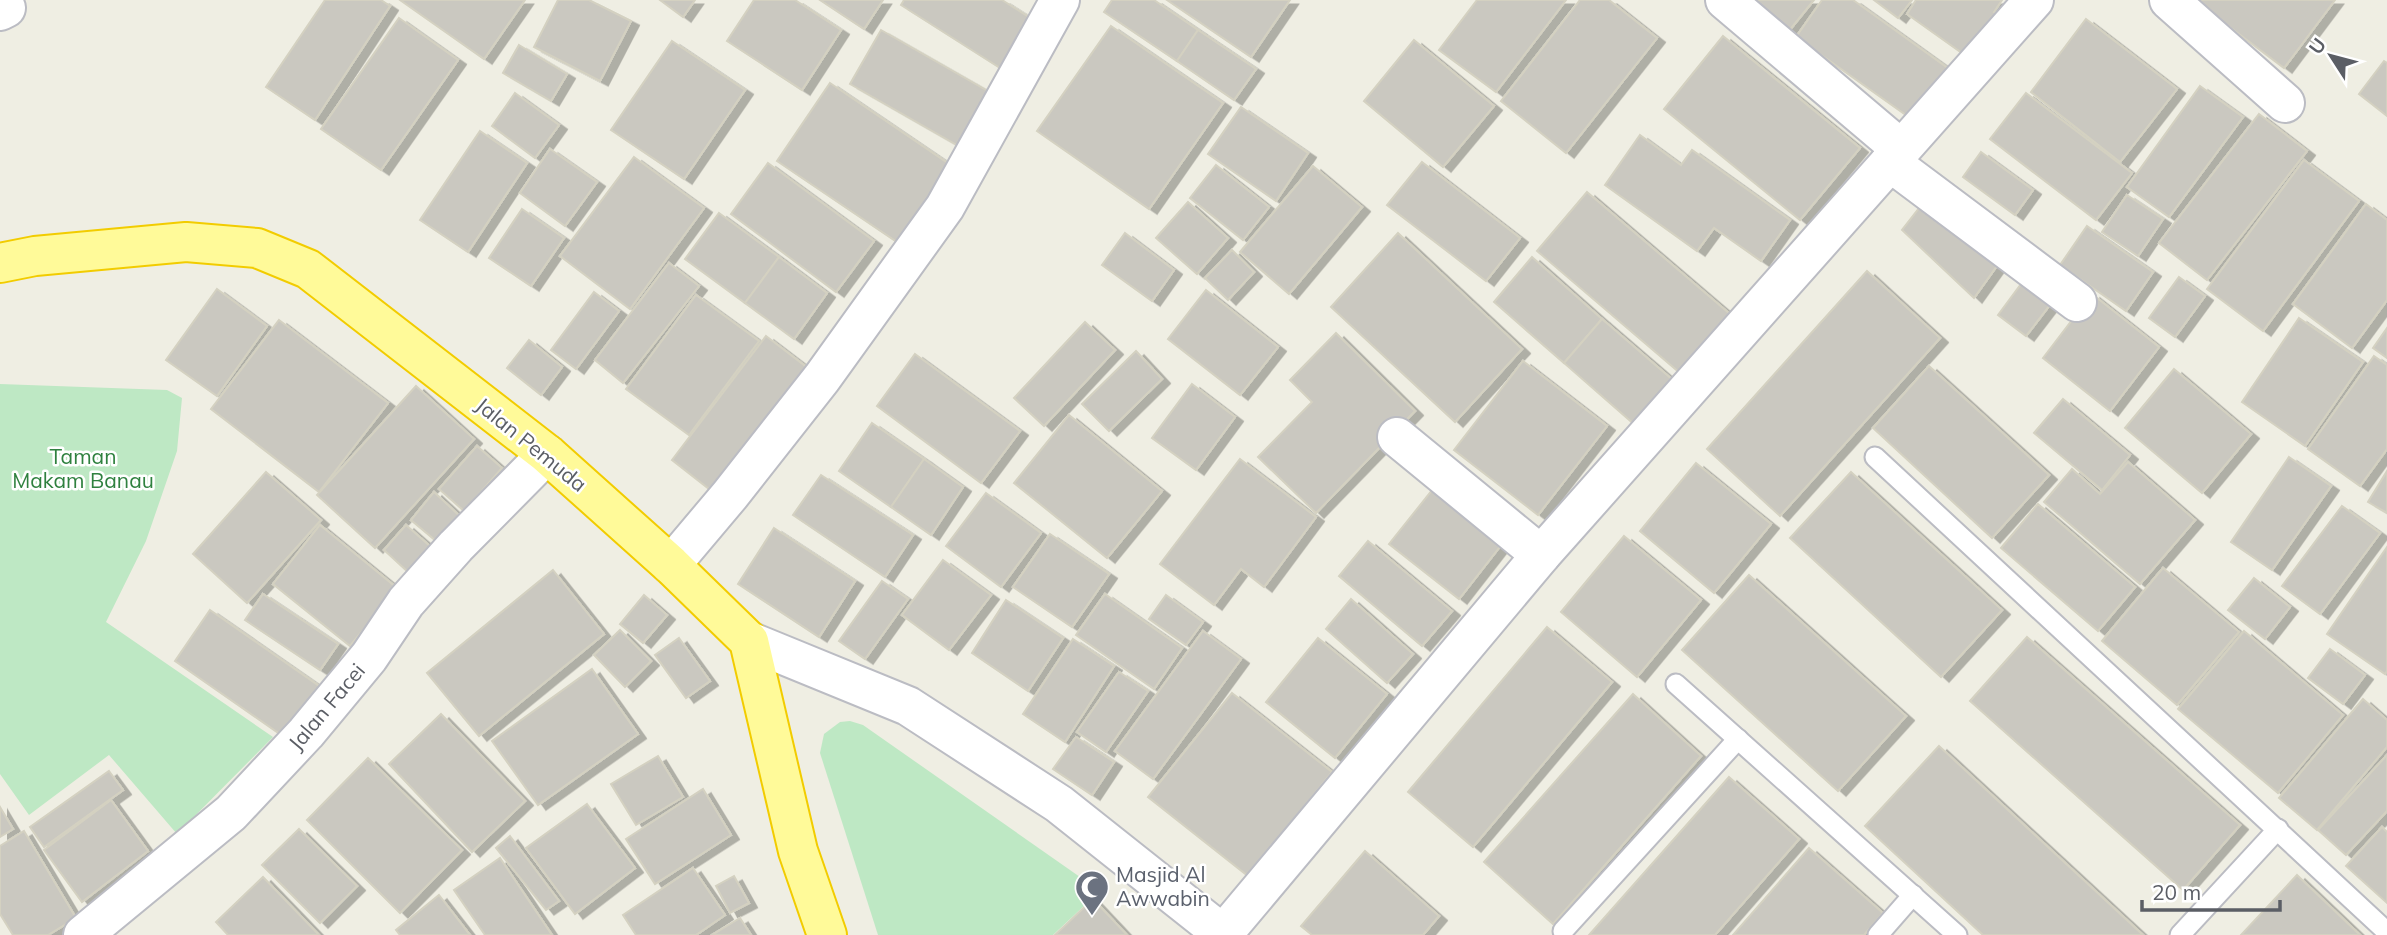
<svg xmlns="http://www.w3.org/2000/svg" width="2387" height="935" viewBox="0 0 2387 935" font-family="Mulish,sans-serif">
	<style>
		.green { fill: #bee8c4 }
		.building { fill: #cac8c0; stroke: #d4d1c1; stroke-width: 2; filter: url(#shadow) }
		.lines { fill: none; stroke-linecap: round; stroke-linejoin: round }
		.service-casing { stroke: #bbbcc3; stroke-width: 23 }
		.minor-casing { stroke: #bbbcc3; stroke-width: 42 }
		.trunk-casing { stroke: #f2cc00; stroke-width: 42 }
		.service { stroke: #fff; stroke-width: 19 }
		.minor { stroke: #fff; stroke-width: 38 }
		.trunk { stroke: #fffa99; stroke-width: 38 }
		.labels { text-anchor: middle; stroke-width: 5; stroke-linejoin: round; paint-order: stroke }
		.street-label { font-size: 21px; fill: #5b5e65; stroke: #fff }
		.park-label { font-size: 21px; fill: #2f813f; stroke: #fff }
		.worship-label { font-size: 21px; fill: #5b616d; stroke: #fff; text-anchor: start }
	</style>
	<defs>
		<filter id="shadow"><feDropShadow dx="8" dy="4.5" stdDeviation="0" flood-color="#0004"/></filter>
	</defs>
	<rect width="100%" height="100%" fill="#efeee3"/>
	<g class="green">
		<polygon points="0,384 167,390 182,398 177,451 146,541 106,622 273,737 177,834 109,755 29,815 0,774"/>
		<polygon points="850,721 863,725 1100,891 1053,935 878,935 820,753 824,734 840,722"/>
	</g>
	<g class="building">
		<polygon points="325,0 381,0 390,6 315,120 266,87"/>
		<polygon points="400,0 525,0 484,59"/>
		<polygon points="558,0 589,0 631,21 600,81 534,47"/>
		<polygon points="660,0 695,0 683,17"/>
		<polygon points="754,0 795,0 841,30 802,90 727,41"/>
		<polygon points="820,0 883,0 864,29"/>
		<polygon points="904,0 1002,0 1043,26 1011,75 901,5"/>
		<polygon points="1112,0 1154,0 1198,30 1177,61 1104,12"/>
		<polygon points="1167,0 1290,0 1251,57"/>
		<polygon points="1477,0 1566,0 1496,92 1439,50"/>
		<polygon points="1580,0 1609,0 1657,38 1566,153 1501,101"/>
		<polygon points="1737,0 1814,0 1784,37"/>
		<polygon points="1822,0 1853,0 1949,69 1913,120 1796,37"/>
		<polygon points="1874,0 1912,0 1898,18"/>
		<polygon points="1916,0 2002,0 1994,12 2000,15 1969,58 1907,14"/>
		<polygon points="2194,0 2335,0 2284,68"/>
		<polygon points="399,18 458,60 381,170 321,129"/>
		<polygon points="2086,19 2177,89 2120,162 2031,92"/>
		<polygon points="1111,26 1223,103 1149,209 1037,131"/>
		<polygon points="881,30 1000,98 969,152 850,84"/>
		<polygon points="1198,30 1256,69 1234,100 1177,61"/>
		<polygon points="1723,36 1860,148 1800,220 1664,109"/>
		<polygon points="1414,40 1494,106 1443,167 1364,101"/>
		<polygon points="672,41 745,90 684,179 611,130"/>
		<polygon points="519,45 567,74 551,101 503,73"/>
		<polygon points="2384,61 2387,63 2387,116 2359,94"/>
		<polygon points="830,83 952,166 900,244 777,161"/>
		<polygon points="2200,86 2243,117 2169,217 2127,187"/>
		<polygon points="515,93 559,125 535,158 492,126"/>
		<polygon points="2026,93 2132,173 2096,220 1990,139"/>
		<polygon points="1241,107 1308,153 1276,201 1208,154"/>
		<polygon points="2259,114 2307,151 2207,280 2159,243"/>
		<polygon points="480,131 527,163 468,252 420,220"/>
		<polygon points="1640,135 1681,165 1692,150 1790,220 1761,261 1714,228 1697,251 1605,185"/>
		<polygon points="550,149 597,182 565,226 520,193"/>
		<polygon points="1981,152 2033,190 2015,215 1963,177"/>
		<polygon points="634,157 704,208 630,309 560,256"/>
		<polygon points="2304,160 2359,201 2263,331 2207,289"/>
		<polygon points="1422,162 1520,238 1486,281 1387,205"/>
		<polygon points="768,163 874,241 836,292 731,214"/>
		<polygon points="1216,165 1269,207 1243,240 1190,198"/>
		<polygon points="1313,166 1362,207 1289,294 1240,252"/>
		<polygon points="1587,192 1737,320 1687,379 1537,251"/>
		<polygon points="2127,195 2163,219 2138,256 2102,232"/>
		<polygon points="1927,198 2004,256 1974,298 1902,230"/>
		<polygon points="1188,202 1228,238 1197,274 1156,238"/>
		<polygon points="2366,204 2387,220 2387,300 2352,348 2293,304"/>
		<polygon points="522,209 564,238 531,286 489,258"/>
		<polygon points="719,213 779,257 745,303 685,259"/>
		<polygon points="2087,226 2153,272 2126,311 2060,265"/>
		<polygon points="1125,233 1174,270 1152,301 1102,265"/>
		<polygon points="1398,233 1522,349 1455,422 1331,307"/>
		<polygon points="1232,250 1254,272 1228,300 1205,278"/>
		<polygon points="779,257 827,293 794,339 745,303"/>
		<polygon points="1532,257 1602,319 1564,363 1494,302"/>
		<polygon points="669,263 699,286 623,383 595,360"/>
		<polygon points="1867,271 1940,338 1780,516 1707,449"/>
		<polygon points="2027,276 2056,297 2026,336 1998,315"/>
		<polygon points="2179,277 2205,296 2175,337 2149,318"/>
		<polygon points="217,289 267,326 217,396 166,360"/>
		<polygon points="1206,290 1278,347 1240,395 1168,339"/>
		<polygon points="594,292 619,311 576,369 551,350"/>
		<polygon points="2092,294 2159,347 2110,411 2043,358"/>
		<polygon points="696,295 759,341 689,435 626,389"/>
		<polygon points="2299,318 2363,362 2305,446 2242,402"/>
		<polygon points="1602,319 1674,381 1635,425 1564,363"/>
		<polygon points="279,320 388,403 319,492 211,409"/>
		<polygon points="1085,322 1115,350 1044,426 1014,398"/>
		<polygon points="2387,328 2387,358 2373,348"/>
		<polygon points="1336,333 1415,411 1316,513 1258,457 1312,402 1290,380"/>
		<polygon points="766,336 813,372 718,496 672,460"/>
		<polygon points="529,340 562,367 541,395 507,368"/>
		<polygon points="1136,351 1162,379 1109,431 1082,404"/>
		<polygon points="915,354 1020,431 981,483 877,406"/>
		<polygon points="2374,356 2387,365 2387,449 2360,486 2308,449"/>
		<polygon points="1523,361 1607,426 1538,515 1454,450"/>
		<polygon points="1929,366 2049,475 1992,538 1873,428"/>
		<polygon points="2174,369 2251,434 2202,493 2125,428"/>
		<polygon points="1192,384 1235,417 1196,470 1152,438"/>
		<polygon points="416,386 474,439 375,548 317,495"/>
		<polygon points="2063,399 2130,455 2102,490 2034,433"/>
		<polygon points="1069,415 1162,491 1107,558 1014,483"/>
		<polygon points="872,423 924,459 891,507 839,471"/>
		<polygon points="477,446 502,468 464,511 439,489"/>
		<polygon points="2289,457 2331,486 2272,570 2231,542"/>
		<polygon points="924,459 963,487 931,535 891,507"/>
		<polygon points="1240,459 1316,517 1264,587 1241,569 1214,605 1160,564"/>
		<polygon points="2128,462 2195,520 2140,584 2044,502 2072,469 2100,494"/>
		<polygon points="1696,463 1771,524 1714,593 1640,531"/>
		<polygon points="2387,471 2387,513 2368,502"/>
		<polygon points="266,472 321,520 247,603 193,554"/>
		<polygon points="1851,472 2002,610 1941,677 1790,538"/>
		<polygon points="821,475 913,535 885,577 793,515"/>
		<polygon points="1433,489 1502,544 1459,599 1389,544"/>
		<polygon points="434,492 464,520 442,546 411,520"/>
		<polygon points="986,493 1041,533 1001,587 946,546"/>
		<polygon points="2038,504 2135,587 2098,631 2001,548"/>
		<polygon points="2342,506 2380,533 2320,614 2282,586"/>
		<polygon points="320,525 397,588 350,646 273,584"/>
		<polygon points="406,525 431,547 408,572 384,550"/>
		<polygon points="774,528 855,581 819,637 738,584"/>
		<polygon points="1050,534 1109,574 1072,627 1013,587"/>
		<polygon points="1624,536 1701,600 1637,677 1561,612"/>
		<polygon points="1368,541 1452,611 1422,646 1339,576"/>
		<polygon points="2387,547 2387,671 2385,674 2327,634"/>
		<polygon points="943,560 991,595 949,650 902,615"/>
		<polygon points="2163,568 2239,632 2177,705 2102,641"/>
		<polygon points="553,570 604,634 479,736 427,673"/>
		<polygon points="1749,575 1906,716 1838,791 1682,650"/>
		<polygon points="2254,578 2290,607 2265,639 2228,610"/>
		<polygon points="882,581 908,599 865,659 839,641"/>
		<polygon points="263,594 338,644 320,670 245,620"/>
		<polygon points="1105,594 1182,648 1154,689 1076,635"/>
		<polygon points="644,595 667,615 643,643 620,624"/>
		<polygon points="1166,595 1203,622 1186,645 1149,619"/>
		<polygon points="1351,599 1413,654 1387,683 1326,629"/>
		<polygon points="1006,600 1063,638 1028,691 972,653"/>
		<polygon points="210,610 322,688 287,739 175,661"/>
		<polygon points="1547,627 1612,682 1473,847 1408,792"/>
		<polygon points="620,630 651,661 625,687 594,655"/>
		<polygon points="1203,631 1241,659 1153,779 1115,751"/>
		<polygon points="2244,631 2343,715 2278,793 2178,709"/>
		<polygon points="2027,637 2240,825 2183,890 1970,701"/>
		<polygon points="679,638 710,681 686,698 655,655"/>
		<polygon points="1318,638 1387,694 1335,758 1266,702"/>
		<polygon points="1073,639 1114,666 1065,742 1023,714"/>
		<polygon points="2330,649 2365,675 2343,704 2308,678"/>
		<polygon points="592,669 638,734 538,805 492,741"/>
		<polygon points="1119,672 1148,691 1106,752 1077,732"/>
		<polygon points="1232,693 1332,772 1248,876 1148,797"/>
		<polygon points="1633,694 1701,756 1553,924 1484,862"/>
		<polygon points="2363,699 2387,720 2387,747 2317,830 2279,798"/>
		<polygon points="441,714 525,801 472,852 389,764"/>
		<polygon points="1076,737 1114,762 1092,795 1053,769"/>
		<polygon points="1939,746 2143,935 1983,935 1865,826"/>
		<polygon points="2387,755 2387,811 2346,855 2318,830"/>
		<polygon points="658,756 683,797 636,825 611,784"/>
		<polygon points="368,758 462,850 400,913 307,820"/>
		<polygon points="109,771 123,790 44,847 30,827"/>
		<polygon points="1729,777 1799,839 1715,935 1589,935"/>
		<polygon points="703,789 731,835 655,884 626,839"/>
		<polygon points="111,800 148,851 82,902 44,850"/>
		<polygon points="587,804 635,868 575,914 526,848"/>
		<polygon points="0,807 13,829 0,837"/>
		<polygon points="2382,827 2387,832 2387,903 2346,866"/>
		<polygon points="299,829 357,886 320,923 262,865"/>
		<polygon points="24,831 76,918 48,935 13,935 0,914 0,846"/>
		<polygon points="510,836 559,901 546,910 496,848"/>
		<polygon points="1809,848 1883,913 1864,935 1733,935"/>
		<polygon points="1365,851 1439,916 1423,935 1312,935 1301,926"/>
		<polygon points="500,858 552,935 485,935 454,890"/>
		<polygon points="693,868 725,915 696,935 636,935 623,915"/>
		<polygon points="2297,875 2360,935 2241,935"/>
		<polygon points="734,876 749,903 730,913 716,886"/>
		<polygon points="263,877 319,935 228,935 216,922"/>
		<polygon points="439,895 470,935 400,935 396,930"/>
		<polygon points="1093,899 1127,935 1055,935"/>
		<polygon points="740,918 751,935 712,935"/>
	</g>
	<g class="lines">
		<g class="service-casing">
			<g id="service">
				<polyline points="1875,457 2387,932"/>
				<polyline points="1676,684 1957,935"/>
				<polyline points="1563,931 1738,739"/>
				<polyline points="1878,935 1913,895"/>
				<polyline points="2180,935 2278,829"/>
			</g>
		</g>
		<g class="minor-casing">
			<g id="minor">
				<polyline points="1725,0 1901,149"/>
				<polyline points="2169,0 2285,103"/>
				<polyline points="0,11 6,8"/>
				<polyline points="1890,162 2077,302"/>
				<polyline points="1397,437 1541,555"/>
				<polyline points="671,565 730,495 822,378 945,207 1060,0"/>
				<polyline points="749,641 908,706 1059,804 1224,935"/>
				<polyline points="1223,934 1541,555 2034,0"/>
				<polyline points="83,935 231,813 306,733 369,657 406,602 456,546 547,454"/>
			</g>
		</g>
		<g class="trunk-casing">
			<polyline id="trunk" points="0,263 35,256 186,242 257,248 308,269 547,454 671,565 749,641 798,851 827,935"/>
		</g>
		<use href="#service" class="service"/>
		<use href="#minor" class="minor"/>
		<use href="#trunk" class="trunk"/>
	</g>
	<defs>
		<g id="mosque-pin" transform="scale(1.75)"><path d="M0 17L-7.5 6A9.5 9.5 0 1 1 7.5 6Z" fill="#6b7280" stroke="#fff"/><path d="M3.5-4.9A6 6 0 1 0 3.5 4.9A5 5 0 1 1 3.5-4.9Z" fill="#fff"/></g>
	</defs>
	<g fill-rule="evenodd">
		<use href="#mosque-pin" x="1092" y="887"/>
	</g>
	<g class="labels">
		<g class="street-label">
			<text transform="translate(531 445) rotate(39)" y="7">Jalan Pemuda</text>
			<text transform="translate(327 707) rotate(-50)" y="7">Jalan Facei</text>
		</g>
		<g class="park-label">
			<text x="83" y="464">Taman<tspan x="83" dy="24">Makam Banau</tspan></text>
		</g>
		<g class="worship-label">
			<text x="1116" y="882">Masjid Al<tspan x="1116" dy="24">Awwabin</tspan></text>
		</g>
	</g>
	<g transform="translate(2331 56) rotate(306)" stroke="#ffffff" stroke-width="5" paint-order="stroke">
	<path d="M0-5L12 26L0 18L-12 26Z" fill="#5b5e65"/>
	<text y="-10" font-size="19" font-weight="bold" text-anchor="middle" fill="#5b5e65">U</text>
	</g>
	<path d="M2142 900v10h138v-10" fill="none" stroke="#5b5e65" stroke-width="3.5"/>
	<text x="2152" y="900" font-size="21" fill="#5b5e65" stroke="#ffffff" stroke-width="5" paint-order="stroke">20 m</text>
</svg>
